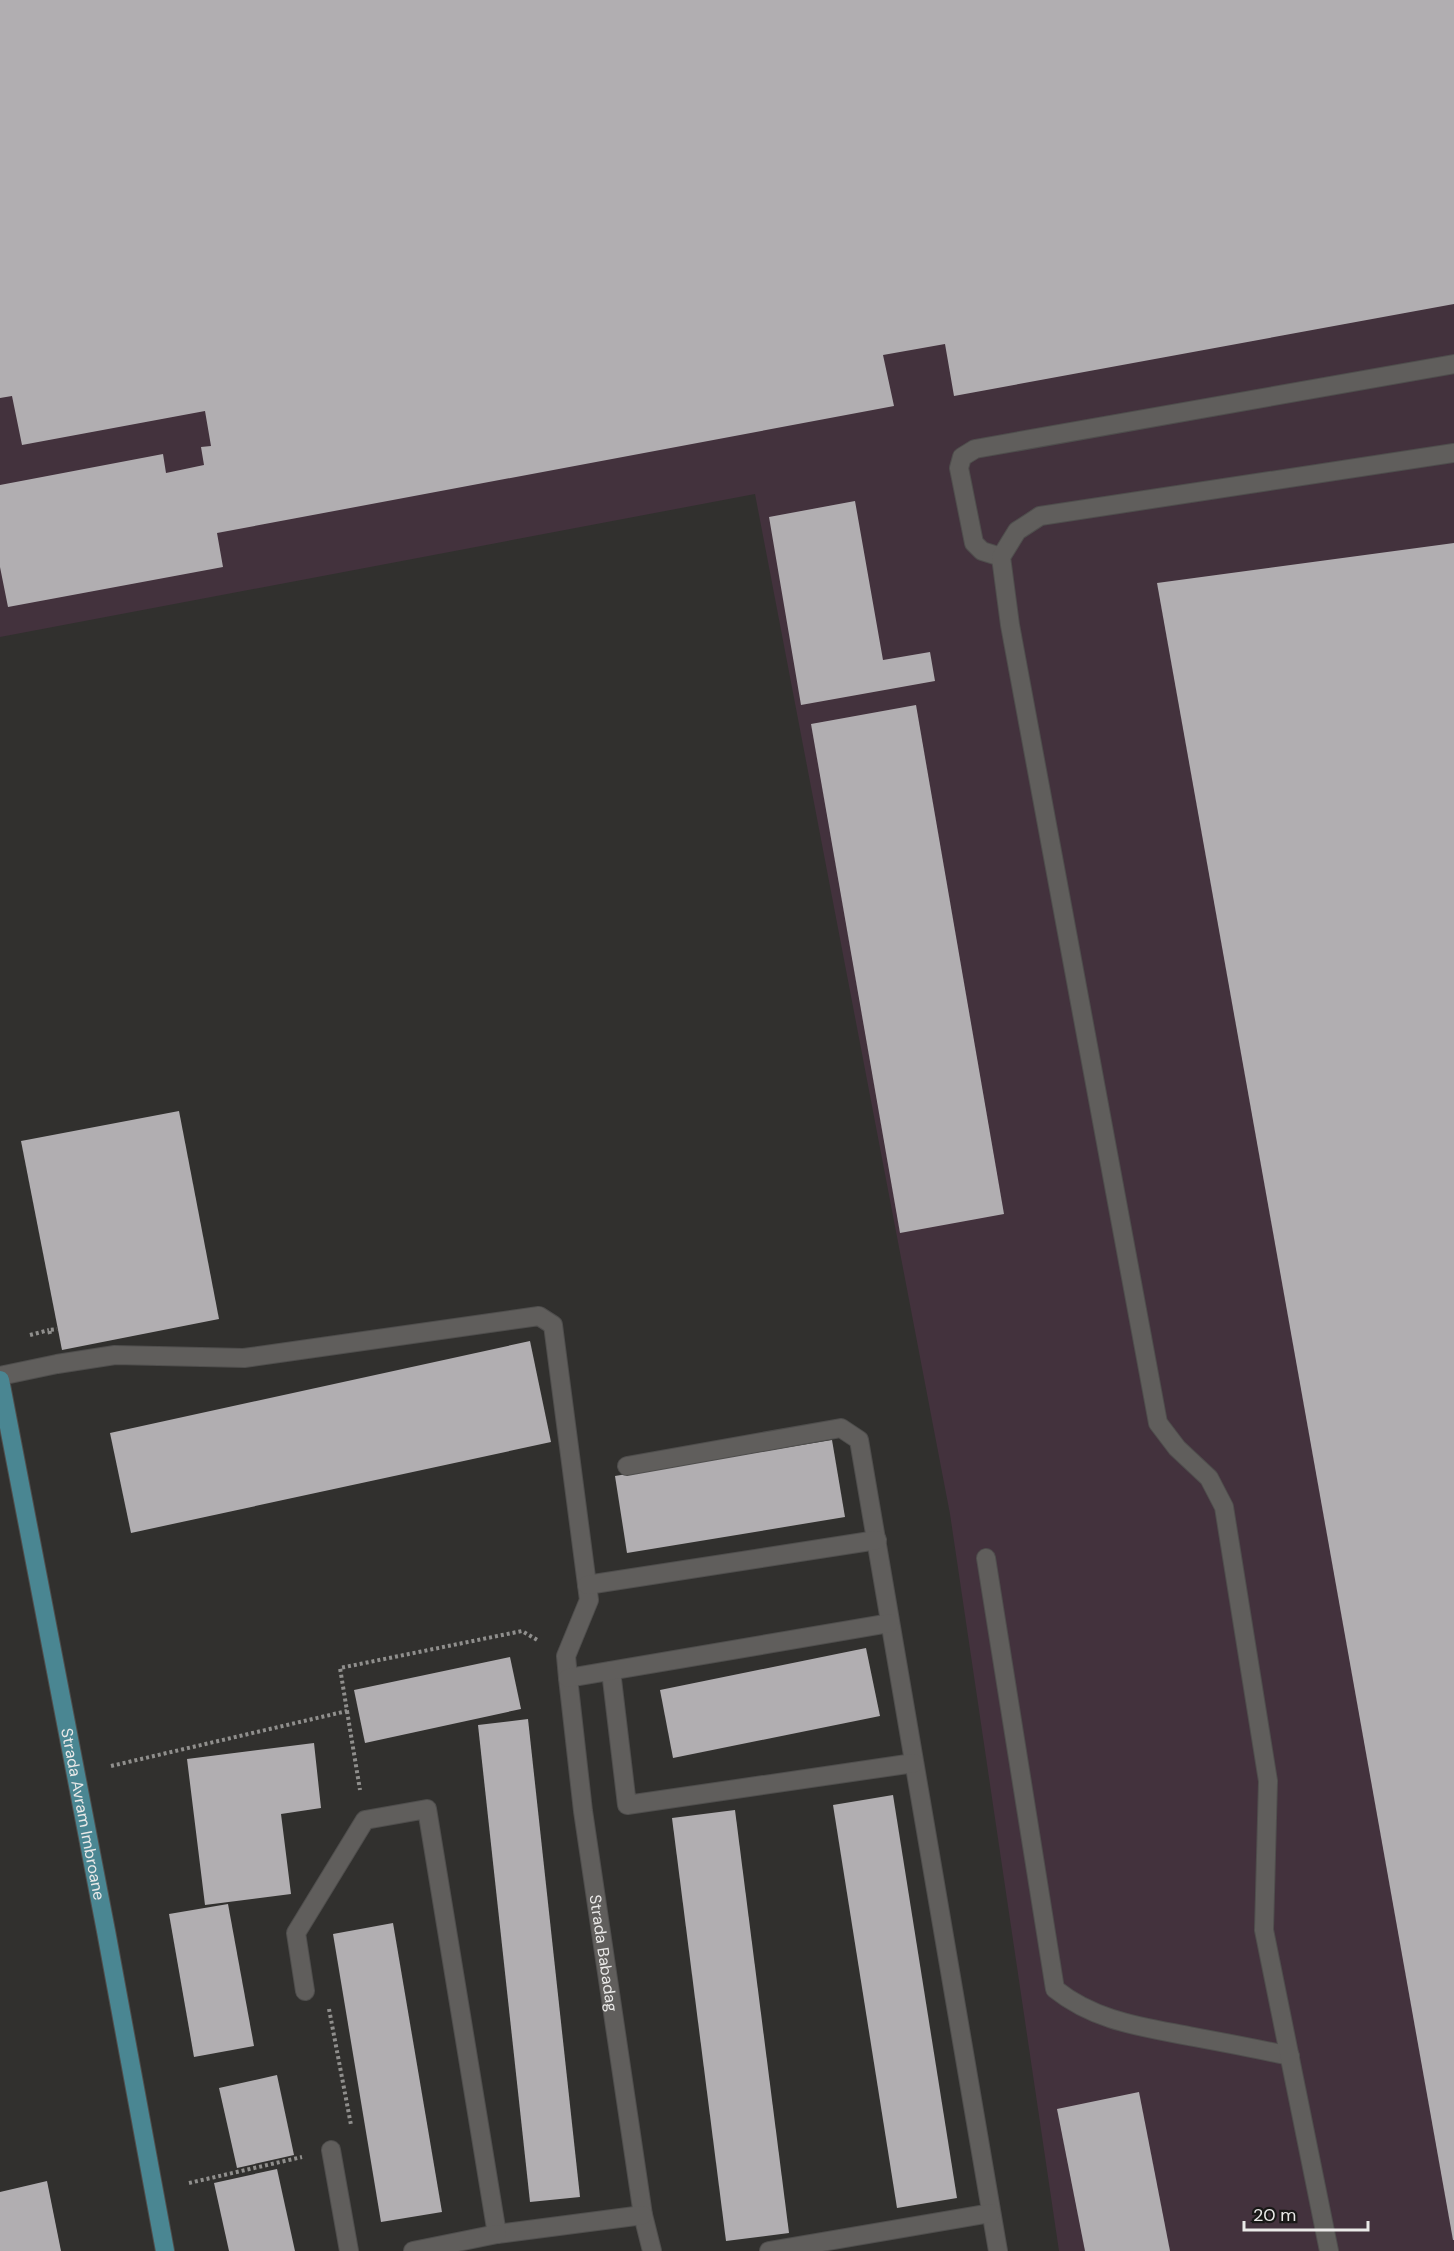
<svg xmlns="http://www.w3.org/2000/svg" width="1454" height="2251" viewBox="0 0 1454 2251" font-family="'DM Sans',sans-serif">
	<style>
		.industrial { fill: #43323d }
		.building { fill: #b1aeb1 }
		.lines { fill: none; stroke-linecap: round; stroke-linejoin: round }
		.minor-casing { stroke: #4f4e4d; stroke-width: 20 }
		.major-casing { stroke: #4f4e4d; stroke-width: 20 }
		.path { stroke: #908f8d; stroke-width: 4; stroke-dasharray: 3 3; stroke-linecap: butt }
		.minor { stroke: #605e5c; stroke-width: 18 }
		.major { stroke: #4a8692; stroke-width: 18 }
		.labels { text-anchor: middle; stroke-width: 6; stroke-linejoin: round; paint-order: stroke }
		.street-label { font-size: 16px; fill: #eae9e8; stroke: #191817 }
	</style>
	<rect width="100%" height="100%" fill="#31302e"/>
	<polygon class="industrial" points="0,0 1454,0 1454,2251 1059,2251 950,1514 755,494 0,637"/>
	<g class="building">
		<polygon points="0,0 1454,0 1454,304 954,396 945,344 883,355 894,406 217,533 223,567 8,607 0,567 0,485 163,454 166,473 204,465 201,447 211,446 205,411 22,445 12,396 0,398"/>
		<polygon points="855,501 883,660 930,652 935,681 801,705 769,517"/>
		<polygon points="1454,543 1454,2240 1453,2240 1157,583"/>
		<polygon points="916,705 1004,1214 900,1233 811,724"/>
		<polygon points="179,1111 219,1319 62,1350 21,1141"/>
		<polygon points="530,1341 551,1442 131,1533 110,1433"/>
		<polygon points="832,1440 845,1517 627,1553 615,1476"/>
		<polygon points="866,1648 880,1716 673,1758 660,1690"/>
		<polygon points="510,1657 521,1709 365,1743 354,1690"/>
		<polygon points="528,1719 580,2197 530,2202 478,1725"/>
		<polygon points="314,1743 321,1808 281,1814 291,1894 205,1905 187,1759"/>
		<polygon points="893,1795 957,2198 897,2208 833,1805"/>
		<polygon points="735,1810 789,2233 726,2241 672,1818"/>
		<polygon points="228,1904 254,2046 194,2057 169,1914"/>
		<polygon points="393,1923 442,2212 381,2222 333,1934"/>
		<polygon points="277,2075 294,2155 237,2168 219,2088"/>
		<polygon points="1139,2092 1170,2251 1085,2251 1057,2109"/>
		<polygon points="277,2169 295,2251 229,2251 214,2183"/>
		<polygon points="47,2181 61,2251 0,2251 0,2192"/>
	</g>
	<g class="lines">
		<g class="minor-casing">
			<g id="minor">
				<polyline points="1001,557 982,551 974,543 959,468 962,457 975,449 1454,364"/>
				<path id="s1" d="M0,1376L57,1364L115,1355L244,1358L539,1316L553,1325L589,1600L566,1656L568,1678L583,1811L643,2215L652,2251"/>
				<polyline points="627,1466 841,1428 859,1440 998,2251"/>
				<path d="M986,1558L1055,1989C1096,2022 1144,2027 1194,2037C1226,2043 1258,2049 1290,2056"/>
				<polyline points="587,1585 877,1540"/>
				<polyline points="611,1671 627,1805 914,1763"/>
				<polyline points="568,1678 890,1623"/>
				<polyline points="305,1991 296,1933 365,1820 427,1809 497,2234 643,2215"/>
				<polyline points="331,2150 349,2251"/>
				<polyline points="413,2251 497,2234"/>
				<polyline points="769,2251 991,2213"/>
				<polyline points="1329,2251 1264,1930 1268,1781 1224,1507 1209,1478 1177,1448 1158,1423 1010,625 1001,557 1017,531 1040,516 1454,453"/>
			</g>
		</g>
		<g class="major-casing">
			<g id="major">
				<path id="s2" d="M0,1380L106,1931L165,2251"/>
			</g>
		</g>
		<g class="path">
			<polyline points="50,1334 49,1330 57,1329"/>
			<polyline points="30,1335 49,1330"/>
			<polyline points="347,1711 360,1790"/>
			<polyline points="111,1766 347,1711 340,1668 522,1631 539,1641"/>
			<polyline points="329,2009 351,2125"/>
			<polyline points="189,2183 302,2157"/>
		</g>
		<use href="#minor" class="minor"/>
		<use href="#major" class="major"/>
	</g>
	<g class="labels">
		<g class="street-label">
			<text dy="6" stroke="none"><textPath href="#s2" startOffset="442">Strada Avram Imbroane</textPath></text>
			<text dy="6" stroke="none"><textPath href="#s1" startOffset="1198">Strada Babadag</textPath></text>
		</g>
	</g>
	<path d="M1244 2221v9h124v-9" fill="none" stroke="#eae9e8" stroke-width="3"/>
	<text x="1253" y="2221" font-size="18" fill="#eae9e8" stroke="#191817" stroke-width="4.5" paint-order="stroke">20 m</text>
</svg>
